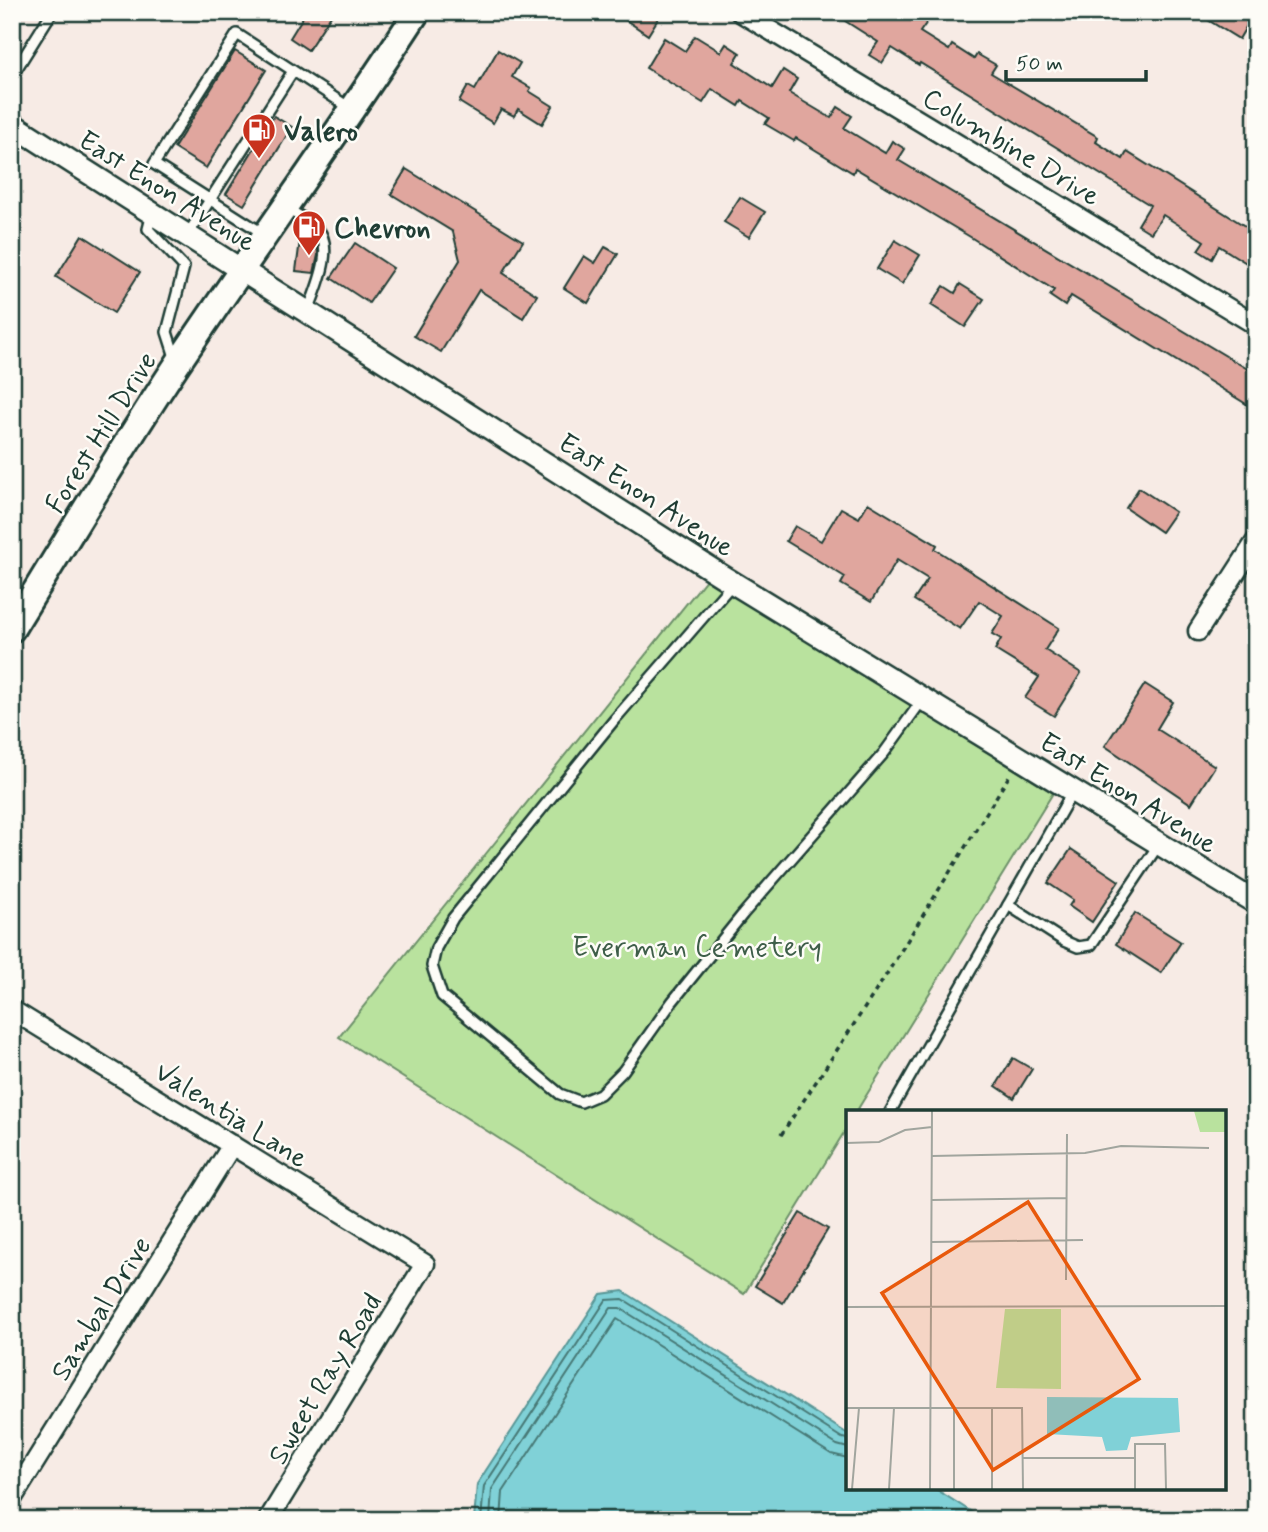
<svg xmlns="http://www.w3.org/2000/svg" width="1268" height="1532" viewBox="0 0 1268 1532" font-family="Mynerve,sans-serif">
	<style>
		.green { fill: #b9e29e; stroke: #6c9069; stroke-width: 2 }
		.water { fill: #80d1d7; stroke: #599696; stroke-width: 2 }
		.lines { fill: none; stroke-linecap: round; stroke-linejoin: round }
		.shore { stroke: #467875; stroke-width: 2 }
		.building { fill: #e0a69e; stroke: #1f3d34; stroke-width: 2 }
		.service-casing { stroke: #1f3d34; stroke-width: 14 }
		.minor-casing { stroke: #1f3d34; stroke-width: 23 }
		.tertiary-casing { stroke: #1f3d34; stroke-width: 26 }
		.secondary-casing { stroke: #1f3d34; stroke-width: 30 }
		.path { stroke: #1f3d34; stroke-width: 3.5; stroke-dasharray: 5 5; stroke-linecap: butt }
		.service { stroke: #fdfcf7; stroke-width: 9 }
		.minor { stroke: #fdfcf7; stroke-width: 18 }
		.tertiary { stroke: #fdfcf7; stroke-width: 21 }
		.secondary { stroke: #fdfcf7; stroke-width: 24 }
		.labels { text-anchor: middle; stroke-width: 5; stroke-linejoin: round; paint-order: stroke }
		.poi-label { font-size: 28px; font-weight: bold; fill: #1f3d34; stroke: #fdfcf7; text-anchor: start }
		.street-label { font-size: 28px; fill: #1f3d34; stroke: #fdfcf7 }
		.park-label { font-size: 28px; fill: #3e5e49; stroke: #fdfcf7 }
		.inset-road { fill: none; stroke: #a1a59e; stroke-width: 2 }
		.view { fill: #e8590c; fill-opacity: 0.15; stroke: #e8590c; stroke-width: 3.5 }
		.inset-edge { fill: none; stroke: #1f3d34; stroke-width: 3.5 }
	</style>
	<rect width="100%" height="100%" fill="#f7ebe5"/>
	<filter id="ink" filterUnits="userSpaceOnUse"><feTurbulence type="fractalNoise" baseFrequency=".0143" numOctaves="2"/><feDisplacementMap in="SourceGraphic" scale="14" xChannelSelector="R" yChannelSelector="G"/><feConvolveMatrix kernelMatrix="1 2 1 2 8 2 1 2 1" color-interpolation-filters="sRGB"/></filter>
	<g filter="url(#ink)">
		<polygon class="green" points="707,578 1053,793 856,1112 848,1112 848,1126 744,1294 339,1037"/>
		<polygon class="water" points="623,1291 848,1434 848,1488 934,1488 984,1520 474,1520 477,1484 601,1294"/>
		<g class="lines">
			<g class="shore">
				<polyline points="481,1520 484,1486 606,1300 623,1299 842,1438 848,1439"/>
				<polyline points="490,1520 492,1489 611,1308 620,1308 837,1445 848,1448"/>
				<polyline points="501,1520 503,1492 617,1319 831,1454 848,1458"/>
			</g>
		</g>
		<g class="building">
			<polygon points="306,12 333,12 308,50 290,38"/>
			<polygon points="614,12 648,12 658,19 648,35"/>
			<polygon points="831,12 911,12 927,22 920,32 949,50 952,45 974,59 977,54 996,65 991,73 1098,137 1096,142 1123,159 1127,152 1256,233 1256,269 1219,246 1212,259 1198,250 1204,241 1163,215 1151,233 1138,225 1150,205 920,63 919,65 892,48 882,63 869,55 878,42"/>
			<polygon points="1195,12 1255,12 1239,39"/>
			<polygon points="695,36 721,52 726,44 740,53 734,63 772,88 783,70 797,79 789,93 831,118 838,107 852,116 844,128 885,153 892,141 905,149 898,160 1256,374 1256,410 1071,296 1065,306 1050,296 1054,290 972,238 855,168 853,173 796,138 794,141 765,124 769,118 742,101 739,106 712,89 703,103 646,68 664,38 685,51"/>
			<polygon points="498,50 520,63 512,77 531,88 529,91 553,106 542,124 518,109 514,116 501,109 493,123 459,102 468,86 475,90"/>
			<polygon points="235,51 266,70 206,168 174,148"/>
			<polygon points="274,116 292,127 244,205 226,194"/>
			<polygon points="406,169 523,241 503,273 537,295 523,318 479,290 441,352 414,336 460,260 453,232 391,194"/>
			<polygon points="740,197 765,212 749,237 724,222"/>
			<polygon points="82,235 140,272 114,313 56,277"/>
			<polygon points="300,240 317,243 318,255 314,273 296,271"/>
			<polygon points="895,240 920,255 902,284 877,269"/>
			<polygon points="355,243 393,268 369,303 331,278"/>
			<polygon points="605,247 618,254 588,303 564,288 584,256 595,263"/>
			<polygon points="960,284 984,299 965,327 931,305 944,286 955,293"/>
			<polygon points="1139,488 1175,512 1161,532 1126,508"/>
			<polygon points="868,503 937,545 935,549 1059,628 1045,650 1081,673 1054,716 1025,698 1039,677 995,650 1001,639 992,634 1003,616 979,601 960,629 914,600 928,579 897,560 871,602 841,584 845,577 786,541 795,526 821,541 841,508 859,518"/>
			<polygon points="1145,684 1173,702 1157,729 1215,766 1191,804 1105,746"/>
			<polygon points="1071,849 1119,881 1092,922 1069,906 1073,900 1048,883"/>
			<polygon points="1135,913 1181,942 1161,973 1116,944"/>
			<polygon points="1013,1058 1032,1069 1014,1098 996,1086"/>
			<polygon points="800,1213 828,1229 783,1303 755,1286"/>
		</g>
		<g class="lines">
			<g class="service-casing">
				<g id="service">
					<polyline points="12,76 52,12"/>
					<path d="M286,208C295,214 306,219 315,226C337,245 316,289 308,311"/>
					<polyline points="152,214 148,229 184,267 167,332 176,360"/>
					<polyline points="188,234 293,71"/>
					<polyline points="264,234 154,164 237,34 350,108"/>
					<polyline points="733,583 615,719 453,918 436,948 432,966 442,996 560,1094 581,1102 600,1094 623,1071 672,1002 743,914 884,753 923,699"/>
					<polyline points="1008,905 1064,941 1078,947 1091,945 1159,844"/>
					<polyline points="890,1112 1073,791"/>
				</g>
			</g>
			<g class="minor-casing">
				<g id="minor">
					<polyline points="740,12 1256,325"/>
					<polyline points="1198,631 1256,541"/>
					<polyline points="12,1010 425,1264 268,1520"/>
					<polyline points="12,1499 232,1145"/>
				</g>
			</g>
			<g class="tertiary-casing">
				<polyline id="tertiary" points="12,124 722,576 1256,903"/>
			</g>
			<g class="secondary-casing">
				<path id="secondary" d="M12,629C67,540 120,450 178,363C257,245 340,131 417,12"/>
			</g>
			<polyline class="path" points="781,1135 883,980 1011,773"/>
			<use href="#service" class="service"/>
			<use href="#minor" class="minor"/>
			<use href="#tertiary" class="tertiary"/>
			<use href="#secondary" class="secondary"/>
		</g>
	</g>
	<defs>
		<g id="fuel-pin" transform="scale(1.75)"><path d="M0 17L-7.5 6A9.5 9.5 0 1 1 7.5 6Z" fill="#c8321e" stroke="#fdfcf7"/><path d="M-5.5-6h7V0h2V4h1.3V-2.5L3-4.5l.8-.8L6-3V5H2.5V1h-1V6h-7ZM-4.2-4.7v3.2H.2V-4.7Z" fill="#fff"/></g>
	</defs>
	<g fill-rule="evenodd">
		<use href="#fuel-pin" x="259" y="130"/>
		<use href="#fuel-pin" x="309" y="227"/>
	</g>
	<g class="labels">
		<g class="poi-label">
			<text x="284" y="140">Valero</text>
			<text x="334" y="237">Chevron</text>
		</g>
		<g class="street-label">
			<text transform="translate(1012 146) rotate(31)" y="10">Columbine Drive</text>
			<text transform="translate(168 190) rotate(32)" y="10">East Enon Avenue</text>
			<text transform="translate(100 432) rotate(-58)" y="10">Forest Hill Drive</text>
			<text transform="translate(647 494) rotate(33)" y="10">East Enon Avenue</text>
			<text transform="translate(1129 792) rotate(32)" y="10">East Enon Avenue</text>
			<text transform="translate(232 1114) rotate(32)" y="10">Valentia Lane</text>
			<text transform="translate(100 1308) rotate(-58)" y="10">Sambal Drive</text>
			<text transform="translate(324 1378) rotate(-59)" y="10">Sweet Ray Road</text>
		</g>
		<g class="park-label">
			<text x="697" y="956">Everman Cemetery</text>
		</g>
	</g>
	<g transform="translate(846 1110)">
		<rect width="380" height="380" fill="#f7ebe5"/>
		<path d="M348,1H380V22H354ZM159,199H215V279L150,278Z" fill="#b9e29e"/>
		<path d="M201,287L332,288L334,322L285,327L281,340L260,341L256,327L201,324Z" fill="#80d1d7"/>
		<path class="inset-road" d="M0,33L33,32L59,20L86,17M86,46L239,43L275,36L363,38M86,90L220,88M86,132L237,130M220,170L221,24M0,197L380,196M0,298H176L177,379M146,299V379M177,348H289M6,379L13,298M43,379L48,298M84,379L86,1M108,379V299M289,379V334H319L320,379"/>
		<path class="view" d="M182,92L293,269L147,360L36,183Z"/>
		<rect width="380" height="380" class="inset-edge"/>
	</g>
	<rect width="1268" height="1532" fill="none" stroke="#fdfcf7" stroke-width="42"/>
	<rect x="21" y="21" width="1226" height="1490" fill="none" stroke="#1f3d34" stroke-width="2.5" filter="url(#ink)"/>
	<path d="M1006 70v10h140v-10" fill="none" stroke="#1f3d34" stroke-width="3.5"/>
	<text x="1016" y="70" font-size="21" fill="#1f3d34" stroke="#fdfcf7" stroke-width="5" paint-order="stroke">50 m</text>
</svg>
